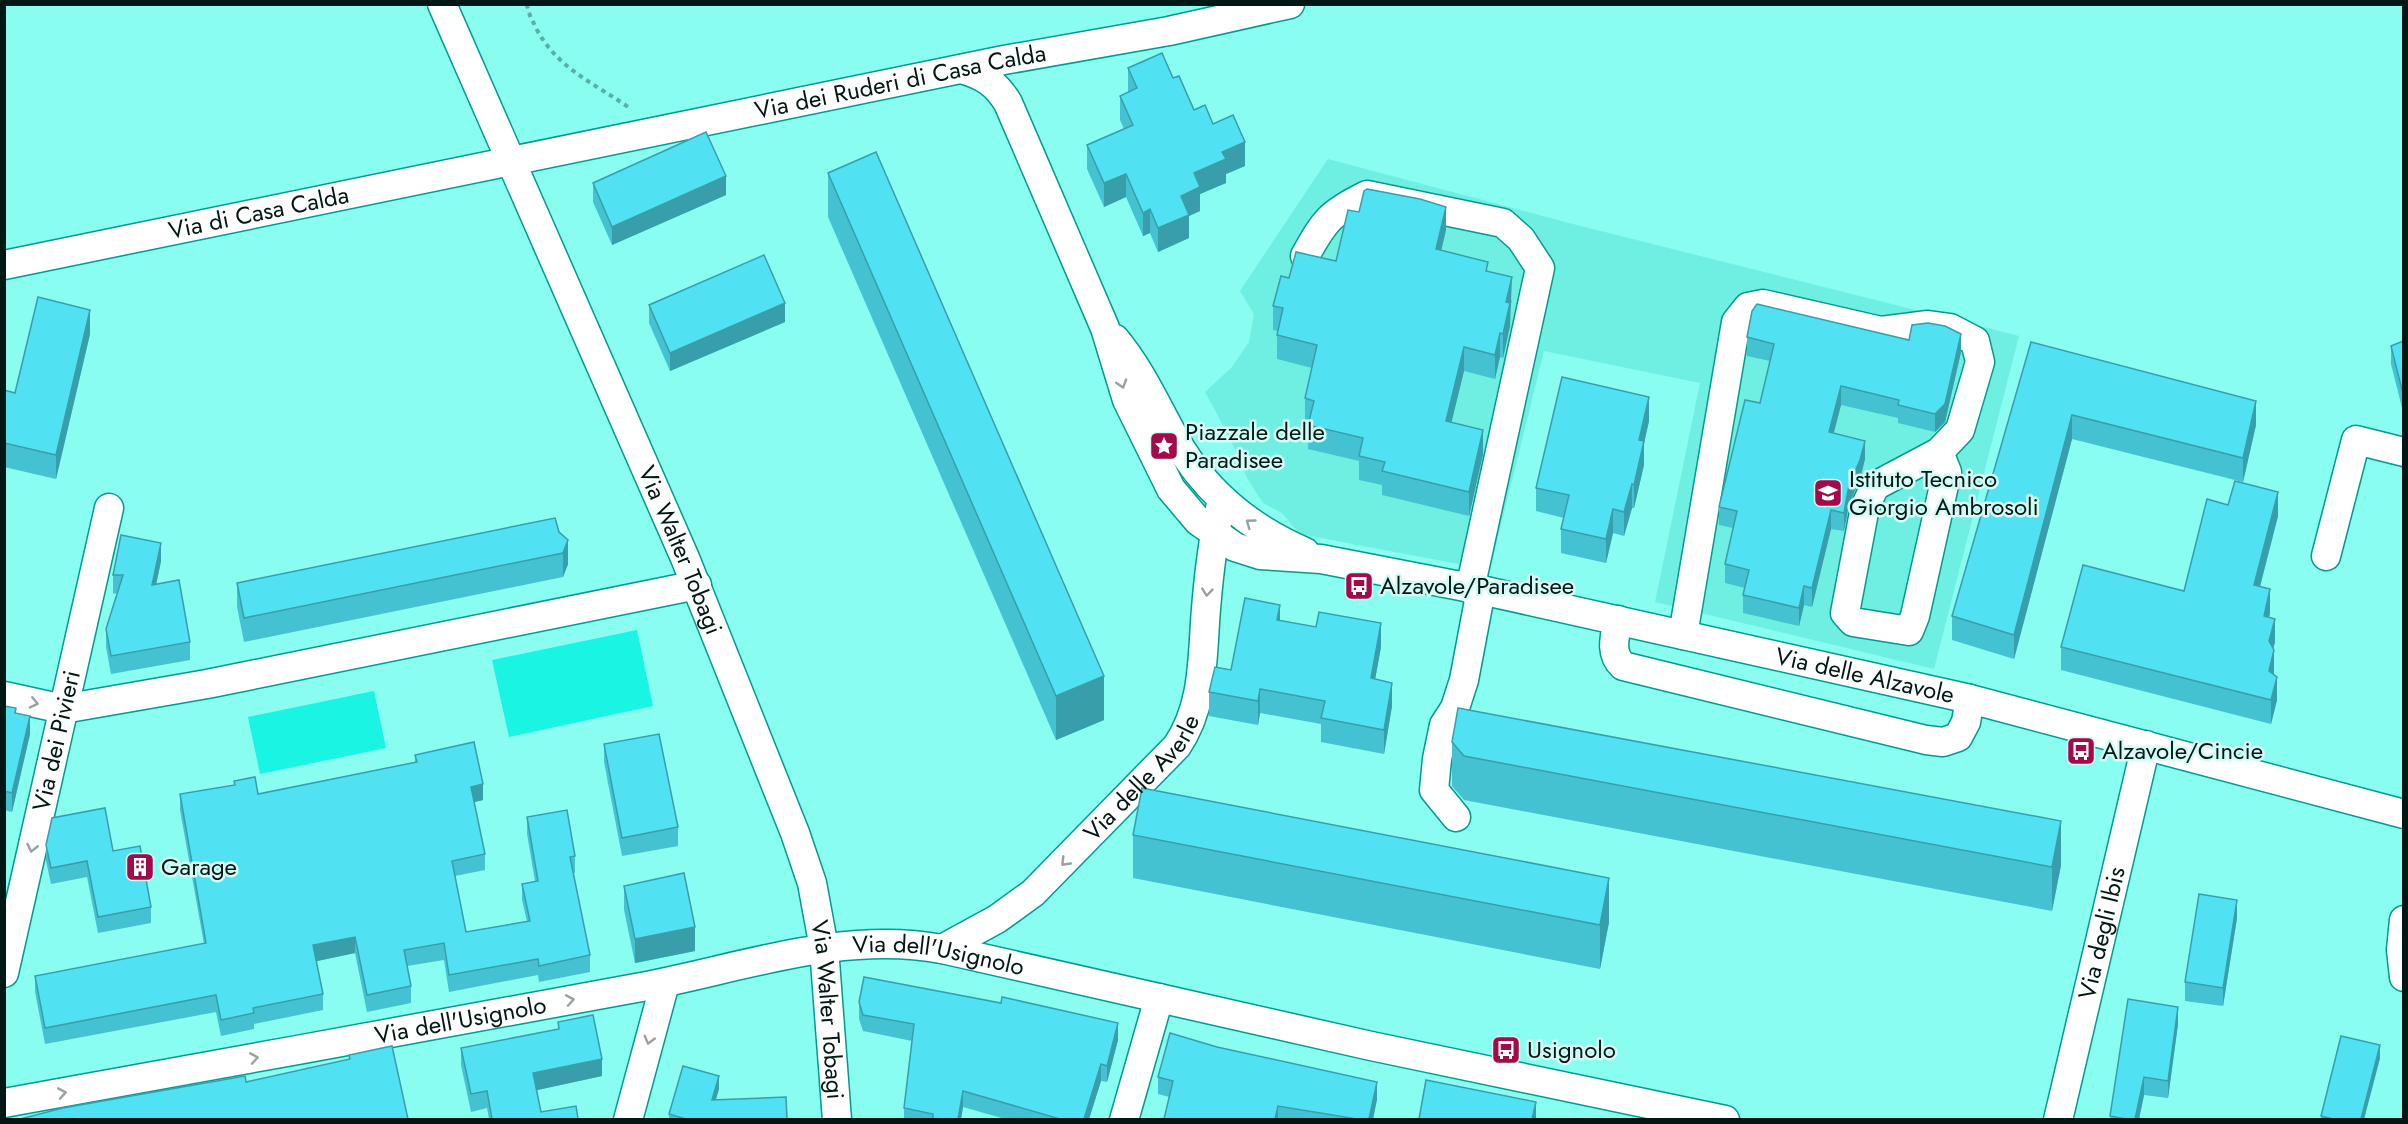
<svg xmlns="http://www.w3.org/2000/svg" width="2408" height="1124" viewBox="0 0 2408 1124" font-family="Jost,sans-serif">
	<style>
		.built { fill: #6fefe1 }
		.green { fill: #19f4e3 }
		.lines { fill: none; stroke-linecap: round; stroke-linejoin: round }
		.minor-casing { stroke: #019b90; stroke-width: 31 }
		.path { stroke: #5ab0a6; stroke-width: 4; stroke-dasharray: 4.5 4.5; stroke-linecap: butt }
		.minor { stroke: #fff; stroke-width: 28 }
		.wall { fill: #45c2d1 }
		.shaded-wall { fill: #389eaa }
		.building { fill: #50e2f3; stroke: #389eaa; stroke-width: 1.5 }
		.oneway { stroke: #99a2a1 }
		.labels { text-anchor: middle; stroke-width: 5; stroke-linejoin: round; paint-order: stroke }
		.street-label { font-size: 24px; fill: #001714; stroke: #d3fcf6 }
		.poi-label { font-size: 24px; fill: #001714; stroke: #d3fcf6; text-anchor: start }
	</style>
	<rect width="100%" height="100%" fill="#88fdf0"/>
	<polygon class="built" points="1328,159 1573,224 2019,336 1934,669 1655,602 1700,383 1544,351 1490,570 1300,534 1282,513 1263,503 1247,478 1229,436 1205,392 1232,367 1249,342 1254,314 1240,291"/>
	<g class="green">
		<polygon points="637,630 653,706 509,737 492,660"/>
		<polygon points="374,691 386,748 260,774 248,717"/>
	</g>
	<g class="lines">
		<g class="minor-casing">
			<g id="minor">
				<path id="s1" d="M442,4L685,558L795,833L812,883L824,948L837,1120"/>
				<path id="s2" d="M961,69C983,75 996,83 1008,103L1105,328L1127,400L1171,489L1198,521L1235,547L1260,555L1321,559L1481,590L1970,699L2404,814"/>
				<path d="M1305,256C1324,221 1330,213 1367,195L1503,223L1521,239L1540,268L1470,589"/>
				<path id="s3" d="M4,265L1004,60L1169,31L1290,4"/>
				<path d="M1115,339C1140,369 1155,403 1174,437C1204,491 1249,528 1305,552"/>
				<polyline points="2326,556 2356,440 2404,452"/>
				<path d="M1618,620C1615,636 1609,653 1623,666L1926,740L1943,742L1958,737L1966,722L1970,699"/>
				<polyline points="1683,635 1736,322 1748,307 1763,304 1881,331 1928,325 1950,328 1975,341 1980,362 1960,430 1939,452 1875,486 1865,507 1845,613 1853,622 1909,631 1915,616 1947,472 1939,452"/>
				<polyline points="4,696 63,709 207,684 697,585"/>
				<polyline points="1456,817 1434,790 1437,759 1444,725 1455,708 1464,680 1481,590"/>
				<polyline points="2404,920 2401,950 2404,977"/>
				<path id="s4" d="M942,949L997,919L1033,893L1177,746C1205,705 1202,656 1206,609C1209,572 1213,536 1222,500"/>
				<path id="s5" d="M4,973L109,508"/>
				<path id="s6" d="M4,1103C215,1065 425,1027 636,988C736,970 839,930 942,949L1371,1046L1725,1120"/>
				<polyline points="628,1120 665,983"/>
				<polyline points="1124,1120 1159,998"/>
				<path id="s7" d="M2058,1120L2146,745"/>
			</g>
		</g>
		<path class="path" d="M527,4C528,14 533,21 537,30C559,70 596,84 631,109"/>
		<use href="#minor" class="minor"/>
	</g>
	<g class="wall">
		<polygon points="1128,68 1173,78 1194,110 1213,124 1245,166 1226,174 1226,183 1200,194 1200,211 1189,216 1189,238 1158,252 1150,233 1143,236 1126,197 1104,207 1087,169 1087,145 1124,129 1120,120 1120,96 1128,92"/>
		<polygon points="828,173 1104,720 1056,740 828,217"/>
		<polygon points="593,183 726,195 612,245 593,202"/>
		<polygon points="1446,230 1441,250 1488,271 1512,301 1510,307 1510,326 1503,358 1500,357 1495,379 1464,371 1451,422 1483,454 1469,516 1382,495 1382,485 1359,480 1359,461 1308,449 1309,423 1305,422 1305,398 1312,368 1277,359 1277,335 1278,331 1273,330 1273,306 1289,278 1336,261"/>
		<polygon points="649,305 785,322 670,371 649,323"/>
		<polygon points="90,334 56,479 4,467 4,390 15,393"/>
		<polygon points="1747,337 1909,340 1961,352 1945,422 1935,432 1898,423 1898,418 1841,405 1834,433 1865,459 1860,479 1849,504 1844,531 1831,529 1812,607 1804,605 1799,626 1743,613 1743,595 1745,588 1725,583 1725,564 1733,528 1719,525 1719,507 1760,403 1770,361 1747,356"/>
		<polygon points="2403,341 2403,412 2391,364 2391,346"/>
		<polygon points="2031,342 2256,425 2243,482 2072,439 2014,659 1952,640 1952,616"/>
		<polygon points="1649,421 1644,443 1644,465 1634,508 1632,508 1624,536 1613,533 1606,563 1561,553 1561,529 1564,518 1536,511 1536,488"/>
		<polygon points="2228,505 2278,516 2260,587 2270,613 2269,617 2275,642 2273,649 2274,674 2277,700 2271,724 2061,670 2061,647 2184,591"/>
		<polygon points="555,518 568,564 563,577 244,642 237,607 237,583"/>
		<polygon points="161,561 156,585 190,642 190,660 111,674 106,647 106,629 117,593 113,594 113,575"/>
		<polygon points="1280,620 1381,647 1375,679 1392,706 1384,754 1321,742 1321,724 1260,713 1258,725 1209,716 1209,692"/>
		<polygon points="4,706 16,713 30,734 12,812 4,810"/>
		<polygon points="1452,742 2061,865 2052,911 1464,800 1452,786"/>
		<polygon points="604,744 678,827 678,846 622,856 604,762"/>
		<polygon points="415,755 483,800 474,802 485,854 485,870 455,876 466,932 527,921 522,900 522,884 535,881 527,834 527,817 575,856 575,873 573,873 590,955 590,972 539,982 538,975 449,992 444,960 407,966 411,986 411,1003 367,1012 355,953 316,961 323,994 323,1010 254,1024 254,1029 221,1036 216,1012 45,1044 35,992 35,976 204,944 180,810 180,794 234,785 234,781 258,794 415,762"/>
		<polygon points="1133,835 1609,922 1600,969 1133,878"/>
		<polygon points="46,845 113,851 151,907 151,923 98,933 87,877 51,884 46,861"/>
		<polygon points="624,886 695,951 635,963 624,910"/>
		<polygon points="2237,918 2223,1006 2185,1001 2185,982"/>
		<polygon points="859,1002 1118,1040 1107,1082 1101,1081 1089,1119 1005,1119 963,1107 961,1119 904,1119 904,1108 912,1041 863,1031 859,1019"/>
		<polygon points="558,1022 602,1076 537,1090 541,1112 578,1119 489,1119 487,1108 471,1112 461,1065 461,1048 558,1029"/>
		<polygon points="2178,1024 2168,1098 2144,1095 2139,1119 2110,1119 2110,1116"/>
		<polygon points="2380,1058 2364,1119 2321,1119 2321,1116"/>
		<polygon points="1158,1077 1377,1099 1373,1119 1164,1119 1169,1097 1158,1094"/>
		<polygon points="719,1089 715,1100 787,1119 669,1119 669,1114"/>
	</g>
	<g class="shaded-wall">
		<polygon points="1245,142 1245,166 1226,174 1226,183 1200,194 1200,211 1189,216 1189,238 1158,252 1158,228 1181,196 1194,173 1222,152"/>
		<polygon points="1126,174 1126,197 1104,207 1104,183"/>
		<polygon points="726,176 726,195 612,245 612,227"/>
		<polygon points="1446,207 1446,230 1436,273 1436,249"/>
		<polygon points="1150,209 1150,233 1143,236 1143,213"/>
		<polygon points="1512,277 1510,326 1503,358 1503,334 1506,302"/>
		<polygon points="785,303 785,322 670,371 670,353"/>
		<polygon points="90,310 90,334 56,479 56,455"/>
		<polygon points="1500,333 1500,357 1495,379 1495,355"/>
		<polygon points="1961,334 1961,352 1945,422 1935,432 1935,414"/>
		<polygon points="1464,347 1464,371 1446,445 1446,421"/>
		<polygon points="1841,386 1841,405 1829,450 1829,432"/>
		<polygon points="1649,397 1649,421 1644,443 1644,465 1634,508 1634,485 1639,440"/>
		<polygon points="2256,401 2256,425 2243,482 2243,458"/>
		<polygon points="2072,415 2072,439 2014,659 2014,635"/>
		<polygon points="1483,430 1483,454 1469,516 1469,492"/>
		<polygon points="1865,441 1865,459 1860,479 1849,504 1844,531 1844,513 1849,485"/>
		<polygon points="1632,484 1632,508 1624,536 1624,512"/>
		<polygon points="2278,492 2278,516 2254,609 2254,585"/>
		<polygon points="1613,509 1613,533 1606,563 1606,539"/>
		<polygon points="1831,510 1831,529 1812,607 1812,588"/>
		<polygon points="568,540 568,564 563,577 563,553"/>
		<polygon points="161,543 161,561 152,604 152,585"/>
		<polygon points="1804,586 1804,605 1799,626 1799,608"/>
		<polygon points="2270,589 2270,613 2264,639 2264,616"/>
		<polygon points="1280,605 1280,628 1277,620"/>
		<polygon points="2275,619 2275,642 2269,665 2269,641"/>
		<polygon points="1381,623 1381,647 1371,702 1371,678"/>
		<polygon points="2274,650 2274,674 2269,671"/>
		<polygon points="1104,676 1104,720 1056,740 1056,696"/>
		<polygon points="2277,677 2277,700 2271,724 2271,700"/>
		<polygon points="1392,683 1392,706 1384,754 1384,730"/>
		<polygon points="1260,689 1260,713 1258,725 1258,701"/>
		<polygon points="30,716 30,734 12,812 12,793"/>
		<polygon points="483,784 483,800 471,803 471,787"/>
		<polygon points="2061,821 2061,865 2052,911 2052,867"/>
		<polygon points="1609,878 1609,922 1600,969 1600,925"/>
		<polygon points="2237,900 2237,918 2223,1006 2223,988"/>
		<polygon points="695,927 695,951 635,963 635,939"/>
		<polygon points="355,937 355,953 313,962 313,945"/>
		<polygon points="2178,1007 2178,1024 2168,1098 2168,1081"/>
		<polygon points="1118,1023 1118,1040 1107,1082 1107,1066"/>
		<polygon points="2380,1045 2380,1058 2364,1119 2361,1119"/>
		<polygon points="602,1059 602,1076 533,1091 533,1073"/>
		<polygon points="1101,1064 1101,1081 1089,1119 1084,1119"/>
		<polygon points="719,1076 719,1089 712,1113 712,1100"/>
		<polygon points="2144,1077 2144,1095 2139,1119 2135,1119"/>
		<polygon points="1377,1082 1377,1099 1373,1119 1369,1119"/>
		<polygon points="963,1091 963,1107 961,1119 958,1119"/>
		<polygon points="1536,1102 1536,1119 1532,1119"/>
		<polygon points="1278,1106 1278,1119 1275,1119"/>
	</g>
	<g class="building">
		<polygon points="1162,53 1173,78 1179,76 1194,110 1205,105 1213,124 1233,115 1245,142 1222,152 1226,159 1194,173 1200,187 1181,196 1189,215 1158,228 1150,209 1143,213 1126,174 1104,183 1087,145 1133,125 1120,96 1137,88 1128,68"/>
		<polygon points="706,132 726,176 612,227 593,183"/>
		<polygon points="876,152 1104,676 1056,696 828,173"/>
		<polygon points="1367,189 1420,199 1446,207 1436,249 1488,262 1486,271 1512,277 1506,302 1510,303 1503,334 1500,333 1495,355 1464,347 1446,421 1483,430 1469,492 1382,471 1385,462 1359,456 1363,438 1308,425 1314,401 1305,398 1317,345 1277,335 1283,308 1273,306 1281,276 1289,278 1296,252 1336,261 1348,210 1359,212 1364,191"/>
		<polygon points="764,255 785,303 670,353 649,305"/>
		<polygon points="38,297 90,310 56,455 4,443 4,390 15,393"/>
		<polygon points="1757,304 1909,340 1912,325 1928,323 1945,326 1961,334 1945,404 1935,414 1898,405 1899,400 1841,386 1829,432 1865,441 1860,460 1849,485 1844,513 1831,510 1812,588 1804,586 1799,608 1743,595 1749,570 1725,564 1737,511 1719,507 1745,400 1760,403 1774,344 1747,337 1752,311"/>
		<polygon points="2403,341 2403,394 2391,346"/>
		<polygon points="2031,342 2256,401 2243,458 2072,415 2014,635 1952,616"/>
		<polygon points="1562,377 1649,397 1639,440 1644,441 1634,485 1632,484 1624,512 1613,509 1606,539 1561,529 1569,495 1536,488"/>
		<polygon points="2235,481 2278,492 2254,585 2270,589 2264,616 2275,619 2269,641 2274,650 2269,671 2277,677 2271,700 2061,647 2083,565 2184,591 2207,499 2228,505"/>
		<polygon points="555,518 559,532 568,540 563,553 244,618 237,583"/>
		<polygon points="121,535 161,543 152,585 179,580 190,642 111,656 106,629 123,575 113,575"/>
		<polygon points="1245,598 1280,605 1277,620 1316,627 1319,612 1381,623 1371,678 1392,683 1384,730 1321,718 1325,701 1260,689 1258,701 1209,692 1215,667 1231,670"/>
		<polygon points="4,706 16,708 15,713 30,716 12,793 4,791"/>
		<polygon points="1458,708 2061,821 2052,867 1464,756 1452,742"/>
		<polygon points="659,734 678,827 622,838 604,744"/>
		<polygon points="474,742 483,784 471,787 485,854 452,861 466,932 530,921 522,884 538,881 527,817 567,810 575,856 570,857 590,955 539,966 538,959 449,975 444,943 404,950 411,986 367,995 355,937 313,945 323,994 253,1008 254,1013 221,1020 216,995 45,1028 35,976 206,943 180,794 235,785 234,781 255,777 258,794 417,762 415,755"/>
		<polygon points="1142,788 1609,878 1600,925 1133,835"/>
		<polygon points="105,808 113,851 140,846 151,907 98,917 87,861 51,868 46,845 52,818"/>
		<polygon points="684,873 695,927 635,939 624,886"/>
		<polygon points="2199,894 2237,900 2223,988 2185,982"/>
		<polygon points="864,977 1001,1003 1002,997 1118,1023 1107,1066 1101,1064 1084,1119 1060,1119 963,1091 958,1119 933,1119 933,1114 904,1108 914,1024 863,1015 859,1002"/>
		<polygon points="2128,999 2178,1007 2168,1081 2144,1077 2135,1119 2126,1119 2110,1116"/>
		<polygon points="593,1015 602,1059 533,1073 541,1112 576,1106 578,1119 492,1119 487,1091 471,1094 461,1048 559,1029 558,1022"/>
		<polygon points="1170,1033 1217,1047 1377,1082 1369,1119 1357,1119 1278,1106 1275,1119 1164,1119 1173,1081 1158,1077"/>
		<polygon points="2341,1036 2380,1045 2361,1119 2333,1119 2321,1116"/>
		<polygon points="392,1046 408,1119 20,1119 63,1108 245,1076 246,1082 350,1059 349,1055"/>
		<polygon points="683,1066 719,1076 712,1100 786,1097 787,1119 686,1119 669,1114"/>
		<polygon points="1426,1080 1536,1102 1532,1119 1419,1119"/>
	</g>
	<defs><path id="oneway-chevron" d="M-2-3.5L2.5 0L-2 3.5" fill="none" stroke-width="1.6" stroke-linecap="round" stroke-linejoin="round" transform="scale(1.5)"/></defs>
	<g class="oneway">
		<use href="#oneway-chevron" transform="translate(1122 384) rotate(72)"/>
		<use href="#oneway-chevron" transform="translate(1250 523) rotate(-144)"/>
		<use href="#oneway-chevron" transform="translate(1207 592) rotate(96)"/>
		<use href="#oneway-chevron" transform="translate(34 703) rotate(13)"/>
		<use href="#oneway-chevron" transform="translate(32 848) rotate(103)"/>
		<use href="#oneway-chevron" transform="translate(1065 862) rotate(134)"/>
		<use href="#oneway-chevron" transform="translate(570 1000) rotate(-10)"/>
		<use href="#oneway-chevron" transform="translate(649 1040) rotate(105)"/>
		<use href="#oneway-chevron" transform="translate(254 1058) rotate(-10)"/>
		<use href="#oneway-chevron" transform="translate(62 1093) rotate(-10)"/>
	</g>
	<defs>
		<g id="sight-square" transform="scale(1.5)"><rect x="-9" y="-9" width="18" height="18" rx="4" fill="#a20a49" stroke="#d3fcf6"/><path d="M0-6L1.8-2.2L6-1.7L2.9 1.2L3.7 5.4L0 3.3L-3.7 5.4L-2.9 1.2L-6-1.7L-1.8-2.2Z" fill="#fff"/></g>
		<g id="school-square" transform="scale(1.5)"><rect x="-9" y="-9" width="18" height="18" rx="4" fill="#a20a49" stroke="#d3fcf6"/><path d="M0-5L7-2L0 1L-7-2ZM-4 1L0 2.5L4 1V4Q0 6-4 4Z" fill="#fff"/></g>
		<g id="bus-square" transform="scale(1.5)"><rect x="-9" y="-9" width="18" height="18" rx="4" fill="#a20a49" stroke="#d3fcf6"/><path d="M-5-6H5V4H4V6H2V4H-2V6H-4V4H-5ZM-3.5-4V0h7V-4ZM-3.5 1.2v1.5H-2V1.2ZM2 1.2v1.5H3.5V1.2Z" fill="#fff"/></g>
		<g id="building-square" transform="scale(1.5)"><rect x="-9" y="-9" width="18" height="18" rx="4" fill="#a20a49" stroke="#d3fcf6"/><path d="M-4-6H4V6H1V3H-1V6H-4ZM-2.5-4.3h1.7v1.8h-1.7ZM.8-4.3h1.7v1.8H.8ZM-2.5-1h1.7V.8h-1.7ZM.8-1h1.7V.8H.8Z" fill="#fff"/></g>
	</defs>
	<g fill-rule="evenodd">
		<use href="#sight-square" x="1164" y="446"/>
		<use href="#school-square" x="1828" y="493"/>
		<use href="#bus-square" x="1359" y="586"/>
		<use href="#bus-square" x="2081" y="751"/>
		<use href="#building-square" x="140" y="867"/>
		<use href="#bus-square" x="1506" y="1050"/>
	</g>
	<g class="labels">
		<g class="street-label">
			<text dy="8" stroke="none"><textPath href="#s3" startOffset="915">Via dei Ruderi di Casa Calda</textPath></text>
			<text dy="8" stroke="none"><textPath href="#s3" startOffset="260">Via di Casa Calda</textPath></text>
			<text dy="8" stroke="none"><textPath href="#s1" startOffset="596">Via Walter Tobagi</textPath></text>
			<text dy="8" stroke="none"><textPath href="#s2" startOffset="1210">Via delle Alzavole</textPath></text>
			<text dy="8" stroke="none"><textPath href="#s5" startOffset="238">Via dei Pivieri</textPath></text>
			<text dy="8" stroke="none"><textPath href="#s4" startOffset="266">Via delle Averle</textPath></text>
			<text dy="8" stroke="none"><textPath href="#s7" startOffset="192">Via degli Ibis</textPath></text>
			<text dy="8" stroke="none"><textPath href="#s6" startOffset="950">Via dell'Usignolo</textPath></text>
			<text dy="8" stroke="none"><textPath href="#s1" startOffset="1082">Via Walter Tobagi</textPath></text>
			<text dy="8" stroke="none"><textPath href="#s6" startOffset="464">Via dell'Usignolo</textPath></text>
		</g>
		<g class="poi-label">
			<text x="1185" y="440">Piazzale delle<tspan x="1185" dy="28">Paradisee</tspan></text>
			<text x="1849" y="487">Istituto Tecnico<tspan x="1849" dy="28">Giorgio Ambrosoli</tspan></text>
			<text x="1380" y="594">Alzavole/Paradisee</text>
			<text x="2102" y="759">Alzavole/Cincie</text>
			<text x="161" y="875">Garage</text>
			<text x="1527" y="1058">Usignolo</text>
		</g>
	</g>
	<rect width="2408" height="1124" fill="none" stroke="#001714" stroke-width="12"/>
</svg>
